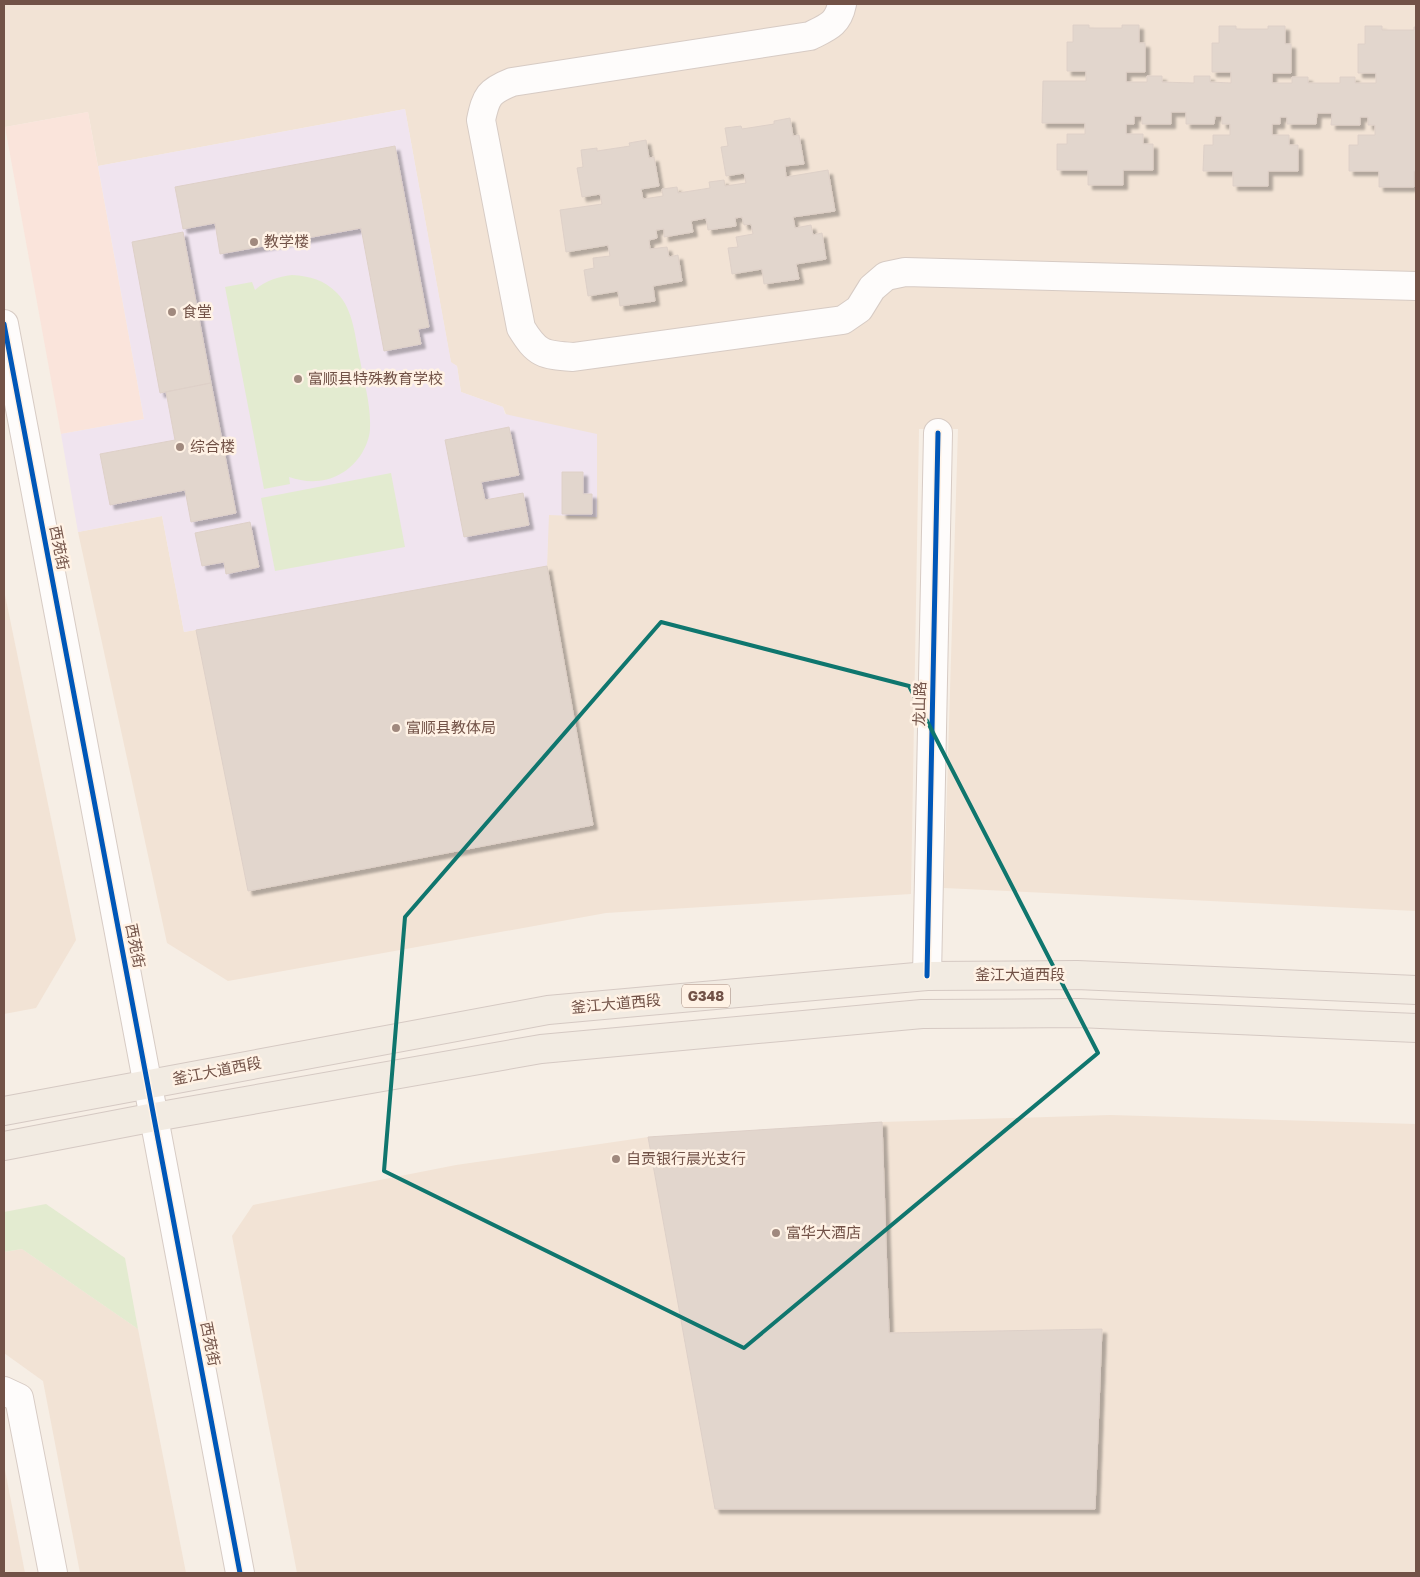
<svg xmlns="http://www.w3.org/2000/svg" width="1420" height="1577" viewBox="0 0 1420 1577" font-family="'Golos Text','Noto Sans SC',sans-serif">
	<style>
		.residential { fill: #f2e3d5 }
		.commercial { fill: #fae4db }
		.education { fill: #f0e4ef }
		.green { fill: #e3ebd0 }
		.building { fill: #e2d6cd; stroke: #ded0c8; filter: url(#shadow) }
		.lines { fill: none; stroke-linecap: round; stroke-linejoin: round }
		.minor-casing { stroke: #d7cbc4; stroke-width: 30 }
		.major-casing { stroke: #d5c9c3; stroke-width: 30 }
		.minor { stroke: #fefcfb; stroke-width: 28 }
		.major { stroke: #f2ebe2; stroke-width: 28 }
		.cycleway-casing { stroke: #fff2e5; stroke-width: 8 }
		.cycleway { stroke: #0057b8; stroke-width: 5 }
		.marked { fill: none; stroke: #0f766e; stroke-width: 4; stroke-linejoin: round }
		.poi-dot { fill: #a0897e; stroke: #fff2e5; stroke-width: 2 }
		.labels { text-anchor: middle; stroke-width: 5; stroke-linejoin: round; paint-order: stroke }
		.shield { fill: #fff2e5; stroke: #9c8276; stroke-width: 1 }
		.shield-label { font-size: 14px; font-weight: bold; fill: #725247 }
		.poi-label { font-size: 15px; fill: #725247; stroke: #fff2e5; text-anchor: start }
		.street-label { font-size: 15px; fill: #725247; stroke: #fff2e5 }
	</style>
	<defs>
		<filter id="shadow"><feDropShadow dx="4.5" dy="4.5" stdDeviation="1" flood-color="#0004"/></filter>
	</defs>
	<rect width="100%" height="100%" fill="#f6eee5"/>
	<g class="residential">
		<polygon points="4,4 1416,4 1416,911 944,888 958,429 919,429 911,894 606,913 228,981 167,943 78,532 162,516 184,632 196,630 248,891 593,825 547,566 548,515 503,407 461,392 457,366 451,363 405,109 98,166 88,112 5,127"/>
		<polygon points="4,590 76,940 36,1008 4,1014"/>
		<polygon points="1110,1115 1416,1124 1416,1573 297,1573 232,1236 253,1205 456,1165 648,1137 715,1508 1095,1509 1102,1329 889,1333 882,1122"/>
		<polygon points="22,1249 138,1329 186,1573 80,1573 43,1381 4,1353 4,1252"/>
		<polygon points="4,1465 25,1573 4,1573"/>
	</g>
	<polygon class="commercial" points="88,112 144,419 61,434 5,127"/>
	<polygon class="education" points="405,109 451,362 457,366 461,392 503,407 505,414 597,434 597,517 549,515 547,566 184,632 162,516 78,532 61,434 144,419 98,166"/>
	<g class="green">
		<path d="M292,275C310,276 324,280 337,293C354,310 355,338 360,360C364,382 371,405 370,428C370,437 366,446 362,453C346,479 317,487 289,477L290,484L264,489L225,287L252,282L255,290C266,280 278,277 292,275Z"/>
		<polygon points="391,473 405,547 275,571 261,498"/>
		<polygon points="46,1204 125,1258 138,1329 22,1249 4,1252 4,1212"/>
	</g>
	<g class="building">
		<polygon points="1073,25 1089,25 1089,28 1122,28 1122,25 1139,25 1139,43 1145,43 1145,72 1126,72 1126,82 1147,82 1147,76 1162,76 1162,82 1194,83 1194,76 1210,76 1210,82 1231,83 1231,72 1212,72 1212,43 1219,43 1219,26 1236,26 1236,29 1268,29 1268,26 1285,26 1285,44 1291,44 1291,73 1272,73 1272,83 1292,83 1292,77 1308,77 1308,83 1340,83 1340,77 1355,77 1355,83 1376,83 1376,73 1358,73 1358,44 1365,44 1365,26 1382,26 1382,30 1414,30 1414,27 1416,27 1416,171 1414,171 1414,187 1379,187 1379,171 1349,171 1349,145 1358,145 1358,135 1375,135 1375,125 1368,125 1368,117 1360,117 1360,125 1331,125 1332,113 1317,113 1316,124 1287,124 1287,117 1280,117 1280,124 1272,124 1272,135 1289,135 1289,145 1298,145 1298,171 1268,171 1268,186 1233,186 1233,171 1203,171 1204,145 1213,145 1213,135 1230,135 1230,124 1222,124 1222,116 1215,116 1214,124 1186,124 1186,112 1171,112 1171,124 1142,124 1142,116 1134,116 1134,124 1126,124 1126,134 1143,134 1143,144 1153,144 1153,170 1123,170 1123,185 1088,185 1088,170 1057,170 1057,144 1067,144 1067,134 1085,134 1085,123 1042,123 1043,81 1086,81 1086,71 1067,71 1067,42 1073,42"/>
		<polygon points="790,118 793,136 799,135 804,164 785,166 786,177 828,170 835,211 793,217 795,228 811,225 813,235 822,233 826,259 796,264 799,279 764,284 762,269 732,274 728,248 738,247 736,237 753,234 751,224 744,225 742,217 735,218 736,226 708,230 706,218 691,221 693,232 664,237 664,229 656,230 657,238 649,240 650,249 667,247 669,257 678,255 682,281 653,286 655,301 620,306 618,291 588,296 584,270 594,268 593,258 610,256 608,245 566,252 560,210 602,204 600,194 582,197 577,168 583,167 581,150 597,148 597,151 630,146 629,143 646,140 649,158 654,157 659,186 641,189 643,199 663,196 662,189 677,187 678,193 710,188 709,182 724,180 725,186 746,183 744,173 726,176 721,147 728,146 725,128 741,126 742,129 774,124 774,121"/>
		<polygon points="395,146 429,327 418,329 421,344 384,351 361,228 220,254 215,223 183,229 175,187"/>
		<polygon points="183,232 211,383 160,393 132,242"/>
		<polygon points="211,383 236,513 191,522 185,490 110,505 100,454 175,440 166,392"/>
		<polygon points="509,427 519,475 481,482 485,500 523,493 529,525 464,537 445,440"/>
		<polygon points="562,472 583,472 583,494 592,494 592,514 562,514"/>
		<polygon points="250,522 259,567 226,574 224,562 202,566 195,533"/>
		<polygon points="547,566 593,825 248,891 196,630"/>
		<polygon points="882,1122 889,1333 1102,1329 1095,1509 715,1509 648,1137"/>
	</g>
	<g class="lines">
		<g class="minor-casing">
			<g id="minor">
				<path d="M842,4C838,24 828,27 810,36L512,82C489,91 486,96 481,120L521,328C537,354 543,355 573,357L843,320L859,309L872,288L886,276L905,272L1416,286"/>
				<polyline points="4,324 240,1573"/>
				<polyline points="927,976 938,433"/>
				<polyline points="4,1391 19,1398 53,1573"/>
			</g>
		</g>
		<g class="major-casing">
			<g id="major">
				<polyline points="4,1111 548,1010 927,976 1077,975 1416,990"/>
				<polyline points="4,1146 155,1117 541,1049 922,1014 1078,1013 1416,1028"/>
			</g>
		</g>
		<use href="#minor" class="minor"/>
		<use href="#major" class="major"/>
		<g class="cycleway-casing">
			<g id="cycleway">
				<polyline points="4,324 240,1573"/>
				<polyline points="927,976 938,433"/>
			</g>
		</g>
		<use href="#cycleway" class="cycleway"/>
	</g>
	<path class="marked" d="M661,622L909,686L1098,1053L744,1348L384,1171L405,917Z"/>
	<g class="poi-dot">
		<circle cx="254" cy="242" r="5"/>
		<circle cx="172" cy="312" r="5"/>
		<circle cx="298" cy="379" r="5"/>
		<circle cx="180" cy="447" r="5"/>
		<circle cx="396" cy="728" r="5"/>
		<circle cx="616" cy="1159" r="5"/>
		<circle cx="776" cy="1233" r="5"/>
	</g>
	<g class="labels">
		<rect class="shield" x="682" y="984.5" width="48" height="23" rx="4"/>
		<g class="shield-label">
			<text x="706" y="1001">G348</text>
		</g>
		<g class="poi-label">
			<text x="264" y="247">教学楼</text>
			<text x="182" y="317">食堂</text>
			<text x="308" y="384">富顺县特殊教育学校</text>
			<text x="190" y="452">综合楼</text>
			<text x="406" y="733">富顺县教体局</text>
			<text x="626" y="1164">自贡银行晨光支行</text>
			<text x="786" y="1238">富华大酒店</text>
		</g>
		<g class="street-label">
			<text transform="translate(59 548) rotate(79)" y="5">西苑街</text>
			<text transform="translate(920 704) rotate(-89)" y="5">龙山路</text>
			<text transform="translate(135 946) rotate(79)" y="5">西苑街</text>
			<text x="1020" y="980">釜江大道西段</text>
			<text transform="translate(616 1004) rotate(-5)" y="5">釜江大道西段</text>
			<text transform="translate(217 1071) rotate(-11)" y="5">釜江大道西段</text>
			<text transform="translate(210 1344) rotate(79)" y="5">西苑街</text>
		</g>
	</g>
	<rect width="1420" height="1577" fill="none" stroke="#725247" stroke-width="10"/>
</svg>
